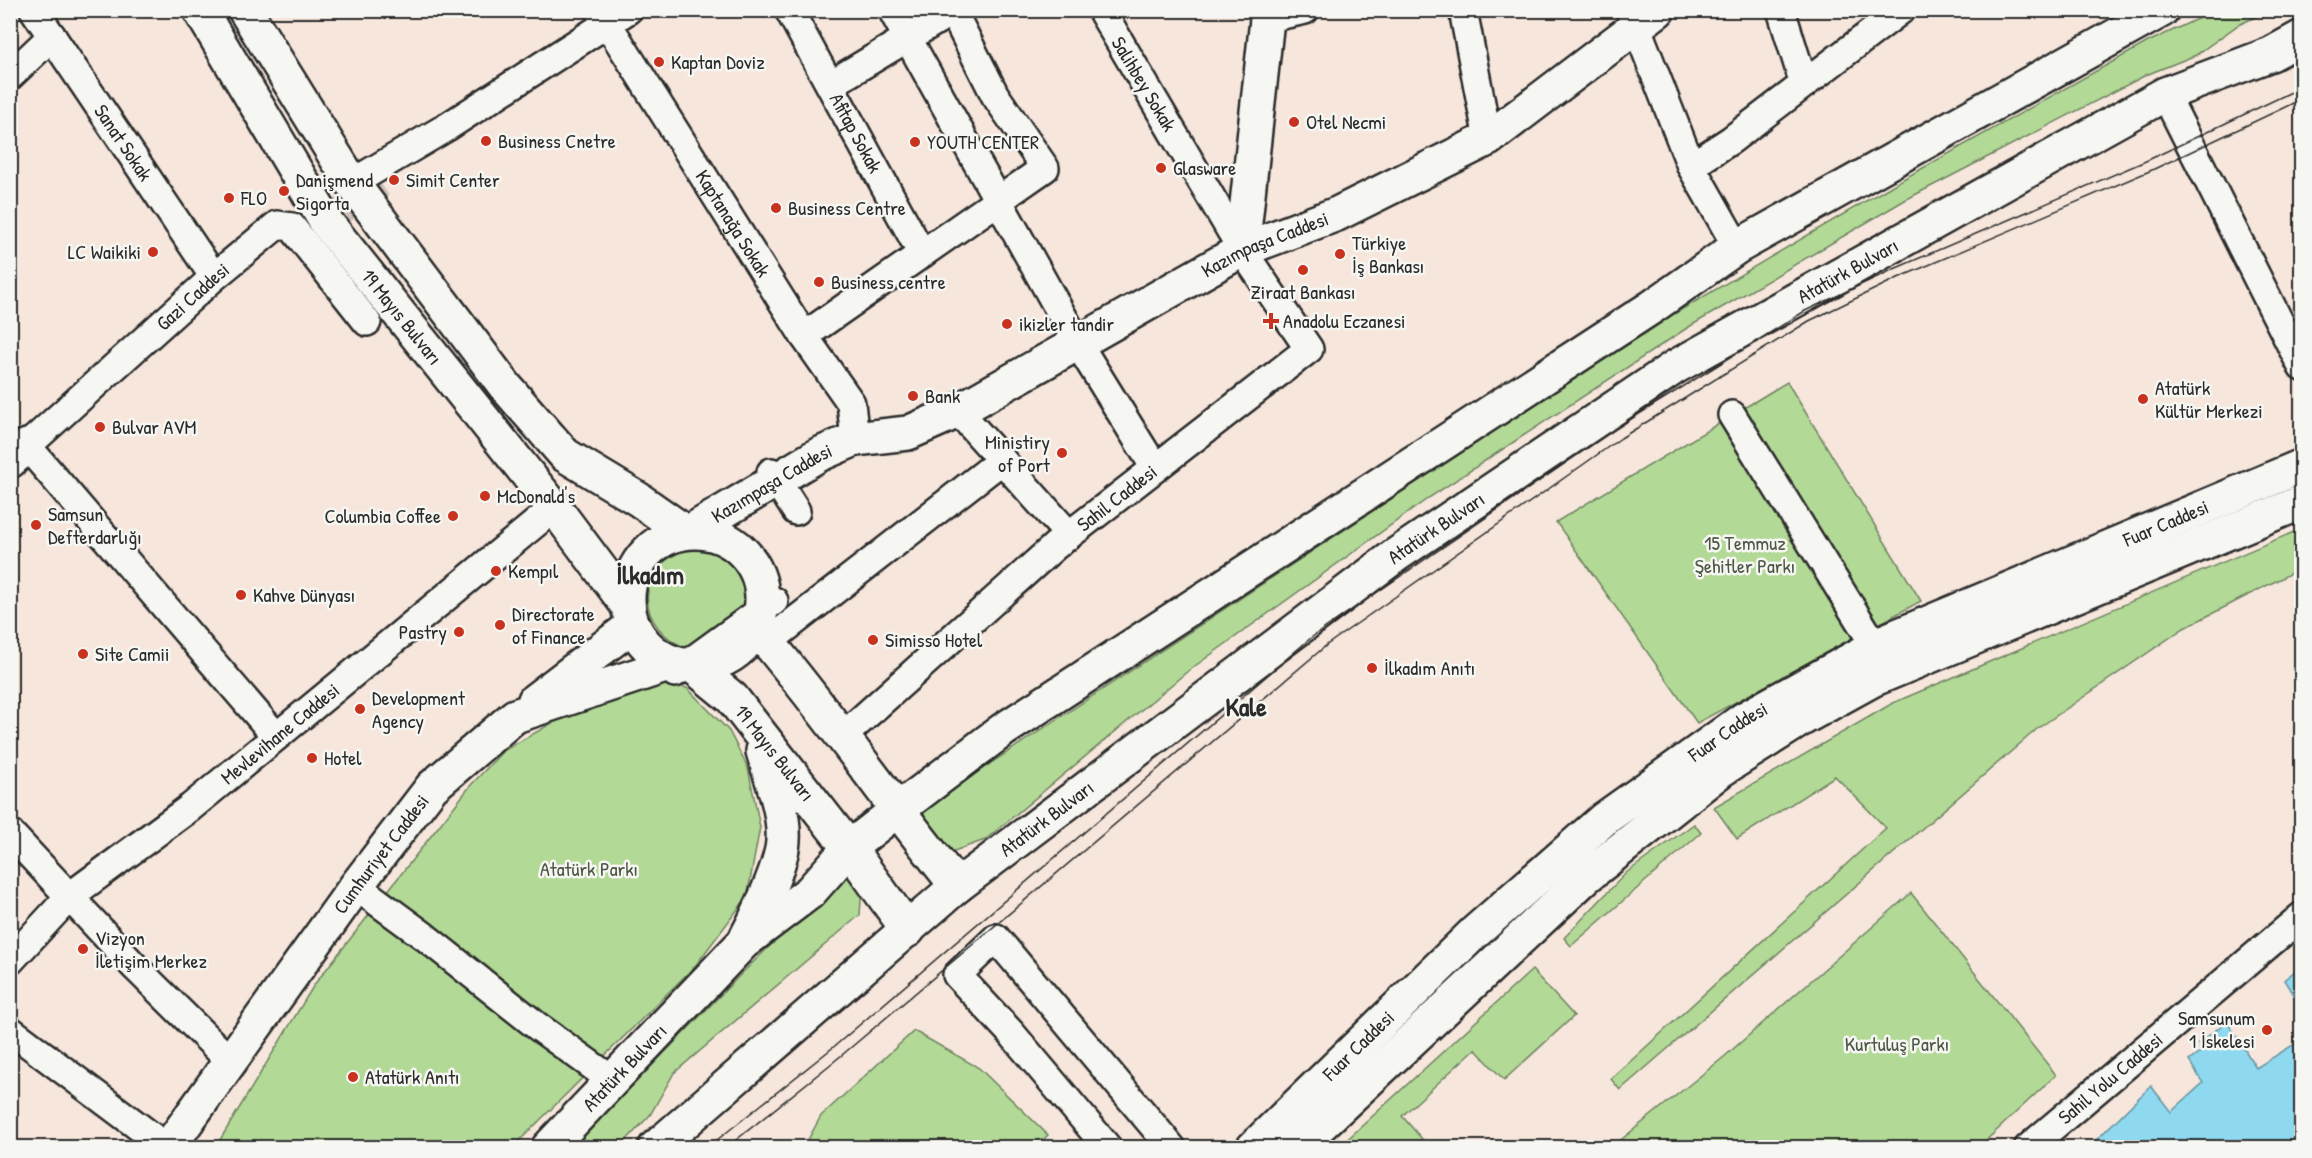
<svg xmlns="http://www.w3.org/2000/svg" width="2312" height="1158" viewBox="0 0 2312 1158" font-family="'Patrick Hand',sans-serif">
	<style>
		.green { fill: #b2da96; stroke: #6e8260; stroke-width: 1.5 }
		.water { fill: #8ed9ef; stroke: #6693a1; stroke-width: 1.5 }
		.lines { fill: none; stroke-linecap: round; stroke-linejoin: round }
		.minor-tunnel { stroke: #cdc1b9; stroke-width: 27; stroke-dasharray: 27 14; stroke-linecap: butt }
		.minor-casing { stroke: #2b2b2b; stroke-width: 32 }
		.major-casing { stroke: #2b2b2b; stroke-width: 38 }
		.minor { stroke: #f6f6f2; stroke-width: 27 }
		.major { stroke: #f6f6f2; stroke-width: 33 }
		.tram { stroke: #2b2b2b; stroke-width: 1.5 }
		.poi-dot { fill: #c8321e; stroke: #f6f6f2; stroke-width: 2 }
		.labels { text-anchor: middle; stroke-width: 5; stroke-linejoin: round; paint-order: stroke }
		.poi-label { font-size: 20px; fill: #2b2b2b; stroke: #f6f6f2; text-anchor: start }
		.street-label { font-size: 20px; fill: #2b2b2b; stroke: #f6f6f2 }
		.park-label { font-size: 20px; fill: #4d5746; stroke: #f6f6f2 }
		.district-label { font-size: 26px; font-weight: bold; fill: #2b2b2b; stroke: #f6f6f2 }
	</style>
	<rect width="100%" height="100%" fill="#f6e6dc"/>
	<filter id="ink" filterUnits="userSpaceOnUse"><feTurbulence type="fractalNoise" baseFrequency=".0167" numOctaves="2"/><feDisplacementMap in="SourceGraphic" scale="12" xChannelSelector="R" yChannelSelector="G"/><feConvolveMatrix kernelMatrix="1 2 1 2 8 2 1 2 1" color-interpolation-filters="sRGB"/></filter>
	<g filter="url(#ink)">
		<g class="green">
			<polygon points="2214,11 2269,11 2238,25 2196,55 2146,75 1905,200 1687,328 1430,497 1188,671 985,840 954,851 938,847 920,815 976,773 1647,330 1898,182 2148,42"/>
			<polygon points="1787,382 1921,601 1697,723 1556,522"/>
			<polygon points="2301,529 2301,568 2184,628 2037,729 1620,1090 1611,1079 1886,828 1835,776 1737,839 1714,807 1893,703"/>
			<path d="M695,547C737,551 755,576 747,617L692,650C632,631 632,562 695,547Z"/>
			<polygon points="654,682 687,688 729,731 748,768 760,827 747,897 695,966 513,1147 215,1148 314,985 471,785 503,751 612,689"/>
			<polygon points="1694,824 1701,833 1571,946 1564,938 1626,873"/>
			<polygon points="855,876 862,886 860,915 674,1073 650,1115 621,1146 572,1148 741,974 840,878"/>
			<polygon points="1911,893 2056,1075 1979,1147 1612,1147 1724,1057"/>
			<polygon points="1532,970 1574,1016 1504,1080 1475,1049 1402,1116 1429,1147 1339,1147"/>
			<polygon points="914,1031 979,1068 1048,1135 1036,1147 804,1147 821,1116"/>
		</g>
		<g class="water">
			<polygon points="2301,966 2301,1008 2284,980"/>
			<polygon points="2227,1021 2256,1068 2301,1040 2301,1147 2089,1147 2151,1086 2171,1112 2203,1083 2189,1061 2202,1051 2198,1044"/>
		</g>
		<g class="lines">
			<polyline class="minor-tunnel" points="305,225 326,222 381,184"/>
			<g class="minor-casing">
				<g id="minor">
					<path id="s1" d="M34,10L214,277"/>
					<path id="s2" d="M599,10L804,336L851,403L855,439"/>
					<path id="s3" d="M789,10L922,254"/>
					<polyline points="892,10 1077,342 1155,468"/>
					<polyline points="1463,10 1488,139"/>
					<polyline points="1630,10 1691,166"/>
					<polyline points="1781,10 1804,84"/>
					<polyline points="1268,18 1305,10"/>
					<polyline points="10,76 52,36"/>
					<polyline points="831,84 954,10"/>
					<polyline points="2165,94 2302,367"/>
					<polyline points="352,183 447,127 628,10"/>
					<polyline points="1737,247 1691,166 1731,140 1901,10"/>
					<polyline points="804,336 1045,168 995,95 952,10"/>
					<polyline points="958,411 1069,535"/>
					<polyline points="1732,415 1875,646"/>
					<polyline points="771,472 796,511"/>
					<polyline points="768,642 1002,460"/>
					<polyline points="675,673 774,601"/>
					<path id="s4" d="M275,735L27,446L214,277L277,225L292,227L367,322"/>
					<path id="s5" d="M843,736L1055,546L1309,349L1242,250L1101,10"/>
					<polyline points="10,833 136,968 231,1062"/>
					<polyline points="356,886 424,936 537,1026 612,1080"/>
					<path id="s6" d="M10,961L70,896L191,807L554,508"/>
					<polyline points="10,1030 167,1148"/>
					<polyline points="1108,1148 1012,1034 957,975 996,938 1172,1148"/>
					<path id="s7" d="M2028,1148L2302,916"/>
				</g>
			</g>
			<g class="major-casing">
				<g id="major">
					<path id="s8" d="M200,10L326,222L560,515L628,606"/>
					<polyline points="245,10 352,183 505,386 565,455 638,499 685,532"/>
					<polyline points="1242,250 1268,10"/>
					<polyline points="10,461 27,446"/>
					<path id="s9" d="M691,531L818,455L855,439L908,433L958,411L1242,250L1337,214L1488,139L1658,10"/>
					<circle cx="695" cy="599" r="67"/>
					<path d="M756,628C827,711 888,801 957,886"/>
					<path id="s10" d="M693,666L732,698L849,848L908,930"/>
					<polyline points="535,700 633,625"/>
					<path d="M747,936C758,916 782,863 783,841C785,810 771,780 763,751"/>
					<path id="s11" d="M168,1148L356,886L432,787L515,716L674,663"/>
					<path id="s12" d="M548,1148L744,942L810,892L849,848L896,811L1003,730L1652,307L1737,247L2162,10"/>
					<path id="s13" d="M655,1148L957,886L1396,555L1675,367L2165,94L2271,54L2302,37"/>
					<path id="s14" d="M1253,1148L1473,934L1604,819L1744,719L1885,641L2302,466"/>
					<polyline points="1296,1148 1587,876 1721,770 1803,718 1872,680 2302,502"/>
				</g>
			</g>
			<use href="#minor" class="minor"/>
			<use href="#major" class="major"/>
			<g class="tram">
				<polyline points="707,1148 836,1045 1312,637 1615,429 1805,311 1894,269 2148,160 2302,87"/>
				<polyline points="726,1148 842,1055 1328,644 1621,438 1809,321 1898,278 2152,170 2302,99"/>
			</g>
		</g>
	</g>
	<g class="poi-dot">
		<circle cx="659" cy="62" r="6"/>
		<circle cx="1294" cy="122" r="6"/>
		<circle cx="486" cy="141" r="6"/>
		<circle cx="915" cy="142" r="6"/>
		<circle cx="1161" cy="168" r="6"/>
		<circle cx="394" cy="180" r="6"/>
		<circle cx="284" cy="191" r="6"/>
		<circle cx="229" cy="198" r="6"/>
		<circle cx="776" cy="208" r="6"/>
		<circle cx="153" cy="252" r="6"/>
		<circle cx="1340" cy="254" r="6"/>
		<circle cx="1303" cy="270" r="6"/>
		<circle cx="819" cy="282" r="6"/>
		<path d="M1268 312h6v6h6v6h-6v6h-6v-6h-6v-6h6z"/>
		<circle cx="1007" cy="324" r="6"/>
		<circle cx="913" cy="396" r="6"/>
		<circle cx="2143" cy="399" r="6"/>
		<circle cx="100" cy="427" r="6"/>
		<circle cx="1062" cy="453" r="6"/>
		<circle cx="485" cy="496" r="6"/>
		<circle cx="453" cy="516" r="6"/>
		<circle cx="36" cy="525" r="6"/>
		<circle cx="496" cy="571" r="6"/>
		<circle cx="241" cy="595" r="6"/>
		<circle cx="500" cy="625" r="6"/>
		<circle cx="459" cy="632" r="6"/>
		<circle cx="873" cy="640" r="6"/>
		<circle cx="83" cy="654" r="6"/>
		<circle cx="1372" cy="668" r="6"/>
		<circle cx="360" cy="709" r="6"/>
		<circle cx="312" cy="758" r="6"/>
		<circle cx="83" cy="949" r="6"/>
		<circle cx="2267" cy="1030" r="6"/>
		<circle cx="353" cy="1077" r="6"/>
	</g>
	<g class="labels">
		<g class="poi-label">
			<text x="671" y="69">Kaptan Doviz</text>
			<text x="1306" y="129">Otel Necmi</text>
			<text x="498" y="148">Business Cnetre</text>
			<text x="927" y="149">YOUTH CENTER</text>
			<text x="1173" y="175">Glasware</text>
			<text x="296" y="187">Danişmend<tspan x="296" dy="23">Sigorta</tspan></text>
			<text x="406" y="187">Simit Center</text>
			<text x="241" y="205">FLO</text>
			<text x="788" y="215">Business Centre</text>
			<text x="1352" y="250">Türkiye<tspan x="1352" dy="23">İş Bankası</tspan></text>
			<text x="141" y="259" text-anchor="end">LC Waikiki</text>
			<text x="831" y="289">Business centre</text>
			<text x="1303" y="299" text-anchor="middle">Ziraat Bankası</text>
			<text x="1283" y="328">Anadolu Eczanesi</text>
			<text x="1019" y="331">ikizler tandir</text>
			<text x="2155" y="395">Atatürk<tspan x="2155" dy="23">Kültür Merkezi</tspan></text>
			<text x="925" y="403">Bank</text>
			<text x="112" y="434">Bulvar AVM</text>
			<text x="1050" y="449" text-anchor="end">Ministiry<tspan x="1050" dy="23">of Port</tspan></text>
			<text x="497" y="503">McDonald's</text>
			<text x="48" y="521">Samsun<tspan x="48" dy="23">Defterdarlığı</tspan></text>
			<text x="441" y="523" text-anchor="end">Columbia Coffee</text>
			<text x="508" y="578">Kempıl</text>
			<text x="253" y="602">Kahve Dünyası</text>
			<text x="512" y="621">Directorate<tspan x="512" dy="23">of Finance</tspan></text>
			<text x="447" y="639" text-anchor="end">Pastry</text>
			<text x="885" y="647">Simisso Hotel</text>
			<text x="95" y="661">Site Camii</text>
			<text x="1384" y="675">İlkadım Anıtı</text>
			<text x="372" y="705">Development<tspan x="372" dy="23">Agency</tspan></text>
			<text x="324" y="765">Hotel</text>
			<text x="95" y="945">Vizyon<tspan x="95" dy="23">İletişim Merkez</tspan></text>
			<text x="2255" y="1025" text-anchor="end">Samsunum<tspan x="2255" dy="23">1 İskelesi</tspan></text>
			<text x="365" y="1084">Atatürk Anıtı</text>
		</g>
		<g class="street-label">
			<text transform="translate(1144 84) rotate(59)" y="7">Salihbey Sokak</text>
			<text dy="7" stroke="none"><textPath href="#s3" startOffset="140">Afitap Sokak</textPath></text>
			<text dy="7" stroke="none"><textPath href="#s1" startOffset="160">Sanat Sokak</textPath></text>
			<text dy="7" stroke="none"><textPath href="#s2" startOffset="252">Kaptanağa Sokak</textPath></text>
			<text dy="7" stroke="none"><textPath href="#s9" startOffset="646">Kazımpaşa Caddesi</textPath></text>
			<text dy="7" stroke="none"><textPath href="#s13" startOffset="1484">Atatürk Bulvarı</textPath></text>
			<text dy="7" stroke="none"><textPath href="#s4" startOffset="604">Gazi Caddesi</textPath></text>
			<text dy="7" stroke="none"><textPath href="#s8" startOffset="368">19 Mayıs Bulvarı</textPath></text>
			<text dy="7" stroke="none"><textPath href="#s9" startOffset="94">Kazımpaşa Caddesi</textPath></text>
			<text dy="7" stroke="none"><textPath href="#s5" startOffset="363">Sahil Caddesi</textPath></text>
			<text dy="7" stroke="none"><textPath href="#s14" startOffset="1119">Fuar Caddesi</textPath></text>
			<text dy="7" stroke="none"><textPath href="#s13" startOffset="998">Atatürk Bulvarı</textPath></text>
			<text dy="7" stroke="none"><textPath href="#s6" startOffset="354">Mevlevihane Caddesi</textPath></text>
			<text dy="7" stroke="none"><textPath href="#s14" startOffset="633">Fuar Caddesi</textPath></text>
			<text dy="7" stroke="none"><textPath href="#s10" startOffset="120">19 Mayıs Bulvarı</textPath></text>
			<text dy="7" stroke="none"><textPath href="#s13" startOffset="512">Atatürk Bulvarı</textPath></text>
			<text dy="7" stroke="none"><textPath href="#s11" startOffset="363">Cumhuriyet Caddesi</textPath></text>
			<text dy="7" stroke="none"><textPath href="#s14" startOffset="147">Fuar Caddesi</textPath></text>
			<text dy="7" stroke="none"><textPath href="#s12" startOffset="111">Atatürk Bulvarı</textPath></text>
			<text dy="7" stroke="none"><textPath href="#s7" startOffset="108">Sahil Yolu Caddesi</textPath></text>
		</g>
		<g class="park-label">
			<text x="1745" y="550">15 Temmuz<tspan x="1745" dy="23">Şehitler Parkı</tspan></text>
			<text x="589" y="876">Atatürk Parkı</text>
			<text x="1897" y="1051">Kurtuluş Parkı</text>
		</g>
		<g class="district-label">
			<text x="650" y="584">İlkadım</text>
			<text x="1246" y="716">Kale</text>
		</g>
	</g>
	<rect width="2312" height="1158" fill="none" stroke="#f6f6f2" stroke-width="36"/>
	<rect x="18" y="18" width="2276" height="1122" fill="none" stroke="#2b2b2b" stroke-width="2" filter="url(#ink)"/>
</svg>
